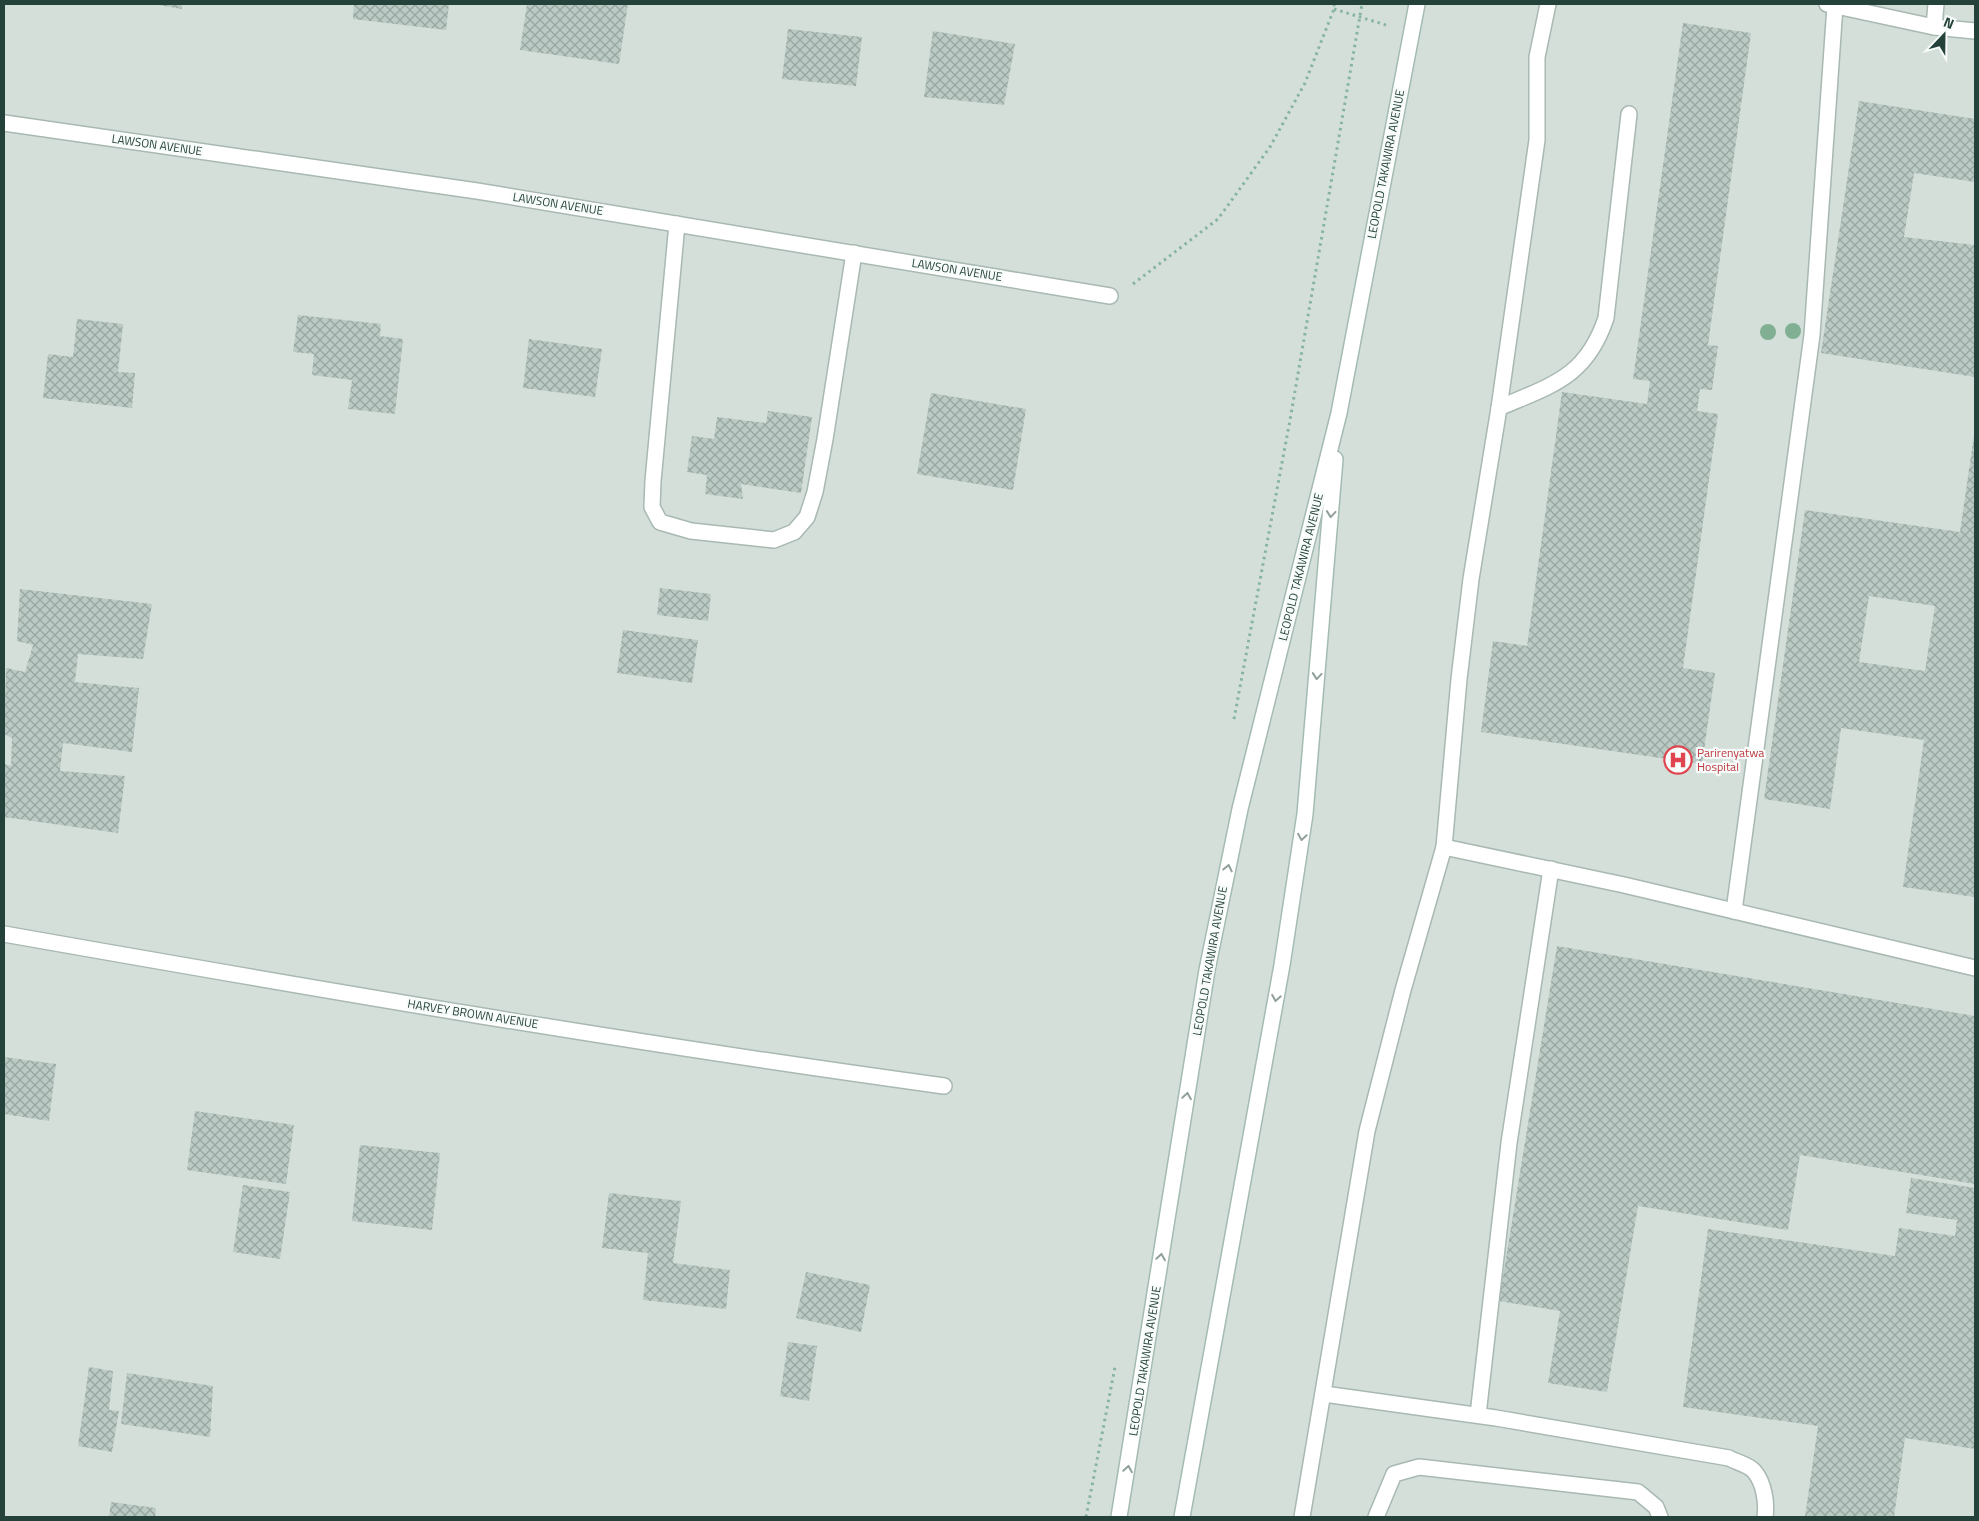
<svg xmlns="http://www.w3.org/2000/svg" width="1979" height="1521" viewBox="0 0 1979 1521" font-family="'Titillium Web',sans-serif">
	<style>
		.built { fill: #d4dfda }
		.building { fill: url(#building-cross-hatch); fill-rule: evenodd }
		.lines { fill: none; stroke-linecap: round; stroke-linejoin: round }
		.service-casing { stroke: #a8b8b2; stroke-width: 18 }
		.minor-casing { stroke: #a8b8b2; stroke-width: 18 }
		.secondary-casing { stroke: #a4bbb3; stroke-width: 18 }
		.path { stroke: #86b3a5; stroke-width: 3; stroke-dasharray: 2.5 4; stroke-linecap: butt }
		.service { stroke: #fff; stroke-width: 15 }
		.minor { stroke: #fff; stroke-width: 15 }
		.secondary { stroke: #fff; stroke-width: 15 }
		.tree { fill: #80af93 }
		.oneway { stroke: #92a09c }
		.labels { text-anchor: middle; stroke-width: 4.5; stroke-linejoin: round; paint-order: stroke }
		.street-label { font-size: 12px; fill: #24423a; stroke: #f7fbf9 }
		.health-label { font-size: 12px; fill: #be3a42; stroke: #f7fbf9; text-anchor: start }
	</style>
	<defs>
		<pattern id="building-cross-hatch" width="8" height="8" patternUnits="userSpaceOnUse" patternTransform="scale(1.25)"><rect width="8" height="8" fill="#bbcac4"/><path d="M0 0l8 8M0 8l8-8" fill="none" stroke="#98a6a0"/></pattern>
	</defs>
	<rect width="100%" height="100%" fill="#e6efeb"/>
	<rect class="built" x="4" y="4" width="1971" height="1513"/>
	<g class="building">
		<polygon points="153,4 182,4 182,9"/>
		<polygon points="354,4 449,4 446,30 353,19"/>
		<polygon points="527,4 628,4 619,64 520,50"/>
		<polygon points="1683,23 1751,33 1708,345 1718,346 1712,390 1700,389 1697,411 1718,414 1683,668 1715,673 1702,764 1481,732 1493,641 1527,646 1562,392 1647,404 1650,381 1633,379"/>
		<polygon points="788,29 862,37 856,86 782,79"/>
		<polygon points="933,31 1015,44 1004,105 924,97"/>
		<polygon points="1859,101 1975,119 1975,182 1914,173 1904,237 1975,245 1975,377 1821,353"/>
		<polygon points="298,315 381,324 380,336 403,339 395,414 348,409 352,380 312,375 314,354 293,352"/>
		<polygon points="77,319 123,324 118,372 135,373 132,408 43,398 48,354 73,357"/>
		<polygon points="529,339 602,349 595,397 523,388"/>
		<polygon points="931,393 1026,409 1013,490 917,474"/>
		<polygon points="768,411 812,417 801,493 741,484 743,499 705,494 707,475 687,472 692,436 714,439 717,417 766,423"/>
		<path d="M1974,435H1975V897L1903,887L1924,740L1841,728L1830,809L1764,799L1805,510L1960,532ZM1869,596L1935,606L1925,671L1859,662Z"/>
		<polygon points="660,588 711,594 708,621 657,615"/>
		<polygon points="20,589 152,604 143,659 78,654 75,682 139,688 132,752 63,743 60,771 125,776 118,833 4,817 4,764 11,766 12,738 4,734 6,668 25,672 33,645 17,641"/>
		<polygon points="623,630 698,640 692,683 617,673"/>
		<polygon points="1557,946 1975,1016 1975,1184 1800,1155 1788,1230 1638,1206 1607,1392 1548,1383 1560,1311 1499,1301"/>
		<polygon points="4,1057 56,1064 49,1121 4,1114"/>
		<polygon points="195,1111 294,1125 286,1184 187,1170"/>
		<polygon points="360,1145 440,1153 432,1230 352,1221"/>
		<polygon points="1911,1178 1975,1188 1975,1449 1905,1438 1894,1517 1805,1517 1818,1426 1683,1407 1708,1229 1895,1256 1899,1228 1955,1236 1957,1220 1906,1213"/>
		<polygon points="243,1185 290,1192 280,1259 233,1252"/>
		<polygon points="609,1193 681,1201 673,1263 730,1270 726,1309 643,1300 648,1253 602,1248"/>
		<polygon points="806,1272 870,1285 861,1332 796,1318"/>
		<polygon points="788,1342 817,1346 809,1401 780,1396"/>
		<polygon points="89,1367 113,1371 109,1410 119,1411 112,1452 78,1446"/>
		<polygon points="127,1373 213,1386 210,1437 121,1424"/>
		<polygon points="111,1502 156,1508 155,1517 109,1517"/>
	</g>
	<g class="lines">
		<g class="service-casing">
			<g id="service">
				<polyline points="1827,4 1934,27 1975,31"/>
				<polyline points="1934,27 1936,4"/>
				<path d="M1499,408C1551,385 1586,378 1606,318L1629,114"/>
				<polyline points="1444,847 1624,885 1975,968"/>
				<polyline points="1734,911 1812,335 1835,6"/>
				<path d="M1324,1394L1496,1418L1729,1458C1736,1462 1749,1465 1754,1471C1764,1483 1767,1502 1765,1517"/>
				<polyline points="1478,1415 1509,1143 1551,869"/>
				<polyline points="1302,1517 1367,1131 1403,990 1444,847 1459,679 1471,579 1499,408 1537,140 1537,57 1548,4"/>
				<polyline points="1376,1517 1394,1474 1419,1467 1638,1492 1656,1507 1660,1517"/>
			</g>
		</g>
		<g class="minor-casing">
			<g id="minor">
				<polyline points="4,123 477,191 1110,296"/>
				<polyline points="677,224 653,481 652,507 660,522 691,531 774,540 794,532 807,517 815,492 825,439 854,253"/>
				<path d="M4,934C316,989 629,1043 944,1086"/>
			</g>
		</g>
		<g class="secondary-casing">
			<g id="secondary">
				<polyline points="1119,1517 1207,970 1240,809 1339,413 1417,4"/>
				<polyline points="1182,1517 1282,965 1305,814 1335,459"/>
			</g>
		</g>
		<g class="path">
			<polyline points="1334,9 1389,26"/>
			<polyline points="1133,284 1218,219 1270,147 1305,83 1334,9 1334,4"/>
			<polyline points="1234,719 1290,420 1362,4"/>
			<polyline points="1086,1517 1115,1367"/>
		</g>
		<use href="#service" class="service"/>
		<use href="#minor" class="minor"/>
		<use href="#secondary" class="secondary"/>
	</g>
	<g class="tree">
		<circle cx="1793" cy="331" r="8"/>
		<circle cx="1768" cy="332" r="8"/>
	</g>
	<defs><path id="oneway-chevron" d="M-2-3.5L2.5 0L-2 3.5" fill="none" stroke-width="1.6" stroke-linecap="round" stroke-linejoin="round" transform="scale(1.25)"/></defs>
	<g class="oneway">
		<use href="#oneway-chevron" transform="translate(1331 514) rotate(95)"/>
		<use href="#oneway-chevron" transform="translate(1317 676) rotate(95)"/>
		<use href="#oneway-chevron" transform="translate(1302 837) rotate(99)"/>
		<use href="#oneway-chevron" transform="translate(1228 868) rotate(-78)"/>
		<use href="#oneway-chevron" transform="translate(1276 998) rotate(100)"/>
		<use href="#oneway-chevron" transform="translate(1187 1096) rotate(-81)"/>
		<use href="#oneway-chevron" transform="translate(1161 1257) rotate(-81)"/>
		<use href="#oneway-chevron" transform="translate(1128 1469) rotate(-81)"/>
	</g>
	<defs>
		<g id="hospital-ring" transform="scale(1.4375)"><circle r="9.5" fill="#f7fbf9" stroke="#e0444e" stroke-width="1.5"/><path d="M-5-5h3v3.5h4V-5h3V5h-3V1.5h-4V5h-3Z" fill="#e0444e"/></g>
	</defs>
	<g fill-rule="evenodd">
		<use href="#hospital-ring" x="1678" y="760"/>
	</g>
	<g class="labels">
		<g class="street-label">
			<text transform="translate(157 145) rotate(8)" y="4">LAWSON AVENUE</text>
			<text transform="translate(1386 164) rotate(-79)" y="4">LEOPOLD TAKAWIRA AVENUE</text>
			<text transform="translate(558 204) rotate(9)" y="4">LAWSON AVENUE</text>
			<text transform="translate(957 270) rotate(9)" y="4">LAWSON AVENUE</text>
			<text transform="translate(1301 567) rotate(-76)" y="4">LEOPOLD TAKAWIRA AVENUE</text>
			<text transform="translate(1210 961) rotate(-80)" y="4">LEOPOLD TAKAWIRA AVENUE</text>
			<text transform="translate(473 1014) rotate(9)" y="4">HARVEY BROWN AVENUE</text>
			<text transform="translate(1145 1361) rotate(-81)" y="4">LEOPOLD TAKAWIRA AVENUE</text>
		</g>
		<g class="health-label">
			<text x="1697" y="757">Parirenyatwa<tspan x="1697" dy="14">Hospital</tspan></text>
		</g>
	</g>
	<rect width="1979" height="1521" fill="none" stroke="#24423a" stroke-width="10"/>
	<g transform="translate(1944 35) rotate(22)" stroke="#f7fbf9" stroke-width="4" paint-order="stroke">
	<path d="M0-4L9 19L0 12L-9 19Z" fill="#24423a"/>
	<text y="-8" font-size="14" font-weight="bold" text-anchor="middle" fill="#24423a">N</text>
	</g>
</svg>
